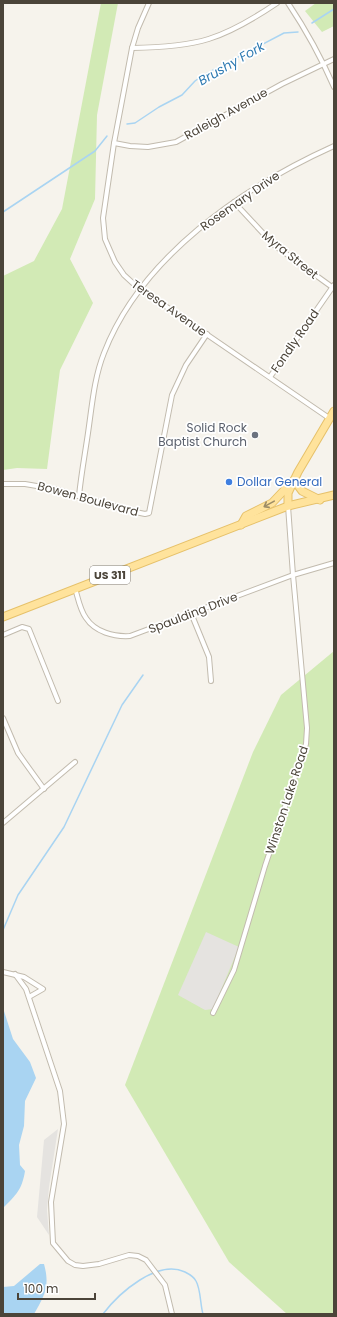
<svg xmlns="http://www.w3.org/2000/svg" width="337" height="1317" viewBox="0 0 337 1317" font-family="Poppins,sans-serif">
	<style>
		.green { fill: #d2eab5 }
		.parking { fill: #e5e3e0 }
		.water { fill: #a9d4f2 }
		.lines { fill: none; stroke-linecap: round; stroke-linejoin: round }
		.stream { stroke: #a9d4f2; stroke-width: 1.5 }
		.minor-casing { stroke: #c2bbae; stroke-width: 6 }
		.primary-casing { stroke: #e6c16a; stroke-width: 9 }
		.minor { stroke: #fff; stroke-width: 4 }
		.primary { stroke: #ffe39c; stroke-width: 7 }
		.oneway { stroke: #9c8c66 }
		.worship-dot { fill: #6b7280; stroke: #fff; stroke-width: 1.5 }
		.shop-dot { fill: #3f7fe0; stroke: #fff; stroke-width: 1.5 }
		.labels { text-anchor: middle; stroke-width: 3.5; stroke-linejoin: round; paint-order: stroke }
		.shield { fill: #fff; stroke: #817c74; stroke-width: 1 }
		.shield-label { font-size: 11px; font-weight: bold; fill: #4b4439 }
		.street-label { font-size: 12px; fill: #4b4439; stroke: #fff }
		.worship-label { font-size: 12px; fill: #5b616d; stroke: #fff; text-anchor: end }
		.shop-label { font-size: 12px; fill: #366cbe; stroke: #fff; text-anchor: start }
		.water-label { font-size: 13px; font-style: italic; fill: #2e7ab2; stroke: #fff }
	</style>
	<rect width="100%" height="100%" fill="#f6f3ec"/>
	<g class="green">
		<polygon points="101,3 118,3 97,115 95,199 70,259 93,303 60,370 47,469 17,468 3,470 3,276 34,261 62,209"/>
		<polygon points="316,3 334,3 334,26 322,32 305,11"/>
		<polygon points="334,651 334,1314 287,1314 229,1262 125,1085 253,752 281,695"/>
	</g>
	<g class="parking">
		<polygon points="206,932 239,947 213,1009 205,1010 178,995"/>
		<polygon points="58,1129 49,1187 47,1210 49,1235 37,1217 44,1140"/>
	</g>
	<g class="water">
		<path d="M3,1008L13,1039L30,1062L36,1078L25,1101L24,1126L19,1145L20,1165L25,1171C22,1190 16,1195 3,1208Z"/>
		<path d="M40,1264H44C50,1286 45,1295 34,1314H3V1287L14,1286Z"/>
	</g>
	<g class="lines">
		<g class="stream">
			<polyline points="312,23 334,9"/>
			<polyline points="127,124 135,123 159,107 182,95 195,81 202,76 284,33 298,32"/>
			<polyline points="3,212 95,151 107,136"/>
			<polyline points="3,930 18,895 64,827 122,705 143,675"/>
			<path d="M103,1314C119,1293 157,1259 185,1272C189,1274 194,1277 196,1281C201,1290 200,1304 203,1314"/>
		</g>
		<g class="minor-casing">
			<g id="minor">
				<polyline points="149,3 138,28 132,48 114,143 103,218 105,239 115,262 124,275 136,286 329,418"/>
				<path d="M288,3C306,30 321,57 334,87"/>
				<path d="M132,48C198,47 222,40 277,3"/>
				<polyline points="114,143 130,146 148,147 176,142 282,84 334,59"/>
				<polyline points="234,202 274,245 332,287"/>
				<polyline points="270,377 334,285"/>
				<polyline points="3,484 25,484 54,489 131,511 145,514 149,513 172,395 186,365 207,334"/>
				<path d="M79,496C81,475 85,454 88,433C92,406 94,378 104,353C141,257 243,187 334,146"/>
				<path d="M75,588C78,598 80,610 86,618C95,632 114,637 130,636L293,575L334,563"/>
				<polyline points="191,613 209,657 211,681"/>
				<polyline points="3,635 22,627 29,629 58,701"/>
				<polyline points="3,718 18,753 44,789"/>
				<polyline points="3,823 75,762"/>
				<polyline points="3,972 24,977 43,989 29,997"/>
				<polyline points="15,974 26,989 60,1091 64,1124 51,1202 53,1243 68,1261 75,1265 83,1266 99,1264 129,1255 138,1256 146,1260 165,1285 172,1314"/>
				<polyline points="213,1013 234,970 265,866 306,744 307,728 293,575 288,506"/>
			</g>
		</g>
		<g class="primary-casing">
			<g id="primary">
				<polyline points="294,480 302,491 320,500"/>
				<polyline points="288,506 288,493 298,472 334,411"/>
				<polyline points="241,525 246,516 272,503 289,485"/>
				<polyline points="3,617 288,506 334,495"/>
			</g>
		</g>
		<use href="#minor" class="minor"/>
		<use href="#primary" class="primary"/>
	</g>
	<defs><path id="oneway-shaft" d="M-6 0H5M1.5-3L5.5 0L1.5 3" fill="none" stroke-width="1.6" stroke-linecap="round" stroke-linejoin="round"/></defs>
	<use class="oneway" href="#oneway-shaft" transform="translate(269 504) rotate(151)"/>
	<circle class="worship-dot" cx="255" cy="435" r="4"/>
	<circle class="shop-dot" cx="229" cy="482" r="4"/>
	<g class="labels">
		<rect class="shield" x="90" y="566" width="40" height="18" rx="3"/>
		<g class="shield-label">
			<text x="110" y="579">US 311</text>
		</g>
		<g class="street-label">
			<text transform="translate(226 114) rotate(-29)" y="4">Raleigh Avenue</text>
			<text transform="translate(240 201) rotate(-35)" y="4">Rosemary Drive</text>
			<text transform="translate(290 255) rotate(39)" y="4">Myra Street</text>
			<text transform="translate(169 308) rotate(35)" y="4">Teresa Avenue</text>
			<text transform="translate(295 341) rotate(-55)" y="4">Fondly Road</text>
			<text transform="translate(88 499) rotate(15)" y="4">Bowen Boulevard</text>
			<text transform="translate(193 613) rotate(-21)" y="4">Spaulding Drive</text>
			<text transform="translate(287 800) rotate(-72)" y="4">Winston Lake Road</text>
		</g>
		<g class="worship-label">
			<text x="247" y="432">Solid Rock<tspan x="247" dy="14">Baptist Church</tspan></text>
		</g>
		<g class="shop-label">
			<text x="237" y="486">Dollar General</text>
		</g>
		<g class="water-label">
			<text transform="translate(231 63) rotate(-30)" y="5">Brushy Fork</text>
		</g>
	</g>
	<rect width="337" height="1317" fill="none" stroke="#4b4439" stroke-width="8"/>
	<path d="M18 1293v6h77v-6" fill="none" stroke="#4b4439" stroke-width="2"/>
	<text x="24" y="1293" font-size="12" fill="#4b4439" stroke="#ffffff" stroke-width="3" paint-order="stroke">100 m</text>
</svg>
